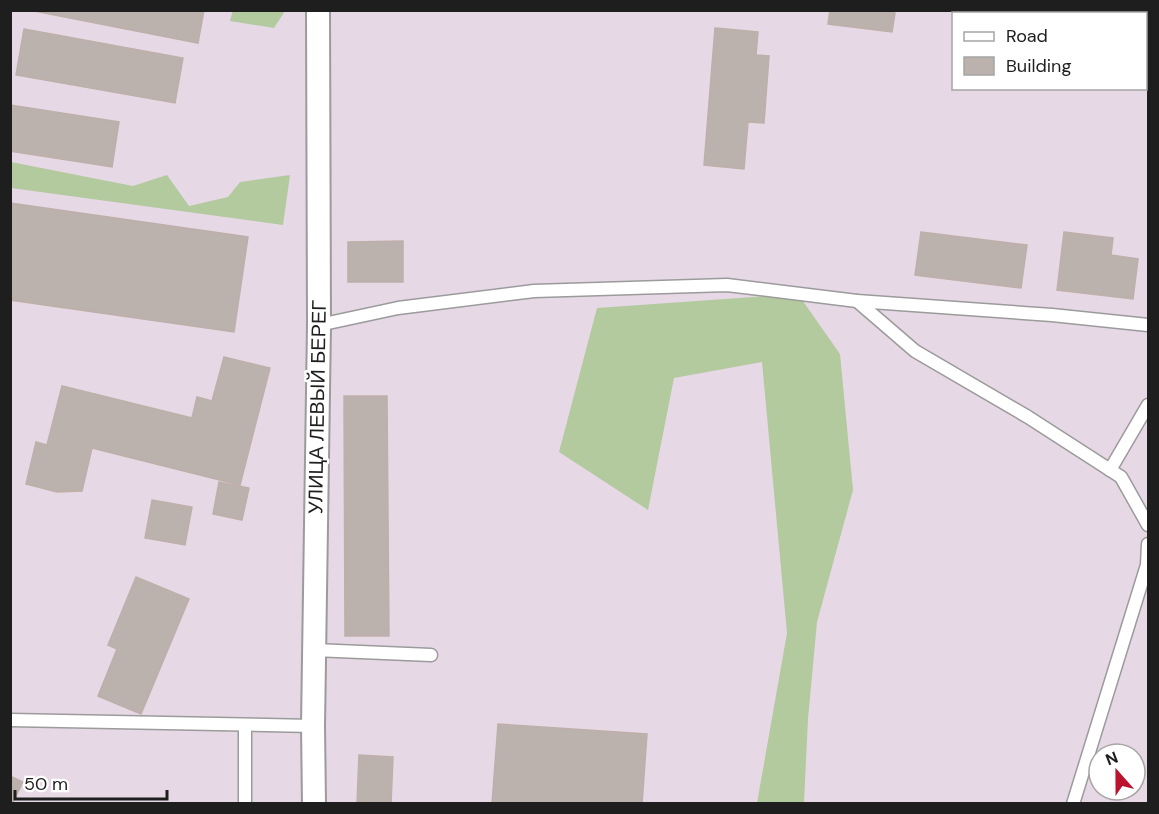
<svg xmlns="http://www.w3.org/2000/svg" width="1159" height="814" viewBox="0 0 1159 814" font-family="'DM Sans',sans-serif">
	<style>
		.industrial { fill: #e7d8e6; fill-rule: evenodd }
		.forest { fill: #b2ca9e }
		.building { fill: #bbb2ae; stroke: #bfafa9; stroke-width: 1.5 }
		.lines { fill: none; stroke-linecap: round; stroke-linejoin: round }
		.lane-casing { stroke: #9b9b9b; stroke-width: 15 }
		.street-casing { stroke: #9b9b9b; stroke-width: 26 }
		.lane { stroke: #fff; stroke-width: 12 }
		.street { stroke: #fff; stroke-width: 22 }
		.labels { text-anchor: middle; stroke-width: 5; stroke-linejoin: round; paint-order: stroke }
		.street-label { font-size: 20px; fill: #1e1e1e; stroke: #fff }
	</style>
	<rect width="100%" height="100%" fill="#eeeae5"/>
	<path class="industrial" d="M11,11H1148V803H11ZM954,14H1146V88H954ZM1099,754H1135V790H1099Z"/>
	<g class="forest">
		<polygon points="233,10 285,10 285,11 274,28 230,21"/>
		<polygon points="11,162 133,186 167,175 189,206 228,197 240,182 290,175 283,225 11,188"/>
		<polygon points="798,294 840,354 853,490 817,622 808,719 804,803 757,803 787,633 762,362 674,378 648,510 559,452 597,308"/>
	</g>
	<g class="building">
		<polygon points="29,10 204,10 198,43"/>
		<polygon points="830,10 877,10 895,13 892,32 828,24"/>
		<polygon points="715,28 758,32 756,55 769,56 764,123 748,122 744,169 704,165"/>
		<polygon points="24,29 183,58 175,103 16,75"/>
		<polygon points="10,105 119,122 112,167 10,151"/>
		<polygon points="10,203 248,237 234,332 10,300"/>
		<polygon points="921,232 1027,245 1021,288 915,275"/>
		<polygon points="1064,232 1113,238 1111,255 1138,259 1133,299 1057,290"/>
		<polygon points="403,241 403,282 348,282 348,242"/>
		<polygon points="224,357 270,368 240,485 92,448 82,491 57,492 26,484 36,442 47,445 62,386 192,418 197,397 212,401"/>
		<polygon points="344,396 387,396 389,636 345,636"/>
		<polygon points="219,482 249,488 242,520 213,514"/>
		<polygon points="152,500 192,507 185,545 145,538"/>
		<polygon points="136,577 189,599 141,714 98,696 117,649 108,645"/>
		<polygon points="498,724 647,734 642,804 492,804"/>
		<polygon points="359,755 393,757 391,804 357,804"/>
		<polygon points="10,776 23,782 12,804 10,804"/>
	</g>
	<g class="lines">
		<g class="lane-casing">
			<g id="lane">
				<polyline points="857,301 915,351 1028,417 1121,477 1148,525"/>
				<polyline points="319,325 398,308 534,291 727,285 857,301 1052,315 1148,325"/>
				<polyline points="1110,470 1148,405"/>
				<polyline points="314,650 431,655"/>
				<polyline points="10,720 313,726"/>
				<polyline points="245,804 245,726"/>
				<polyline points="1073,804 1147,565 1148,544"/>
			</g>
		</g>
		<g class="street-casing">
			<polyline id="street" points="314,804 313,726 319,325 318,10"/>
		</g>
		<use href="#lane" class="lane"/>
		<use href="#street" class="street"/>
	</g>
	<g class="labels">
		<g class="street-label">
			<text transform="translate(317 407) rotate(-89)" y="7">УЛИЦА ЛЕВЫЙ БЕРЕГ</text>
		</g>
	</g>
	<rect width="1159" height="814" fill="none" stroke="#1e1e1e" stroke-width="24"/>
	<rect x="952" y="12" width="195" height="78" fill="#ffffff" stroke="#a5a5a5" stroke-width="1.5"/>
	<rect x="964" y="32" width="30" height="9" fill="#ffffff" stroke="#a5a5a5" stroke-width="1.5"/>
	<text x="1006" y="42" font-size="18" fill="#1e1e1e">Road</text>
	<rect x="964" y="57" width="30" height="18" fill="#bbb2ae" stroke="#a5a5a5" stroke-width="1.5"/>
	<text x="1006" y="72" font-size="18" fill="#1e1e1e">Building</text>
	<g transform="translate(1117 772) rotate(339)"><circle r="28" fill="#ffffff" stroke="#a5a5a5" stroke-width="1.5"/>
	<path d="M0-4.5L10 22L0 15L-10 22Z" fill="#bb122d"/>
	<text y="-9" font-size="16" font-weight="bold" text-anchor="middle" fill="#1e1e1e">N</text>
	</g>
	<path d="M15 790v9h152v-9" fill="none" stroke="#1e1e1e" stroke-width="3"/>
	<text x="24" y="790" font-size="18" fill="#1e1e1e" stroke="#ffffff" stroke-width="4.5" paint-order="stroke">50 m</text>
</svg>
